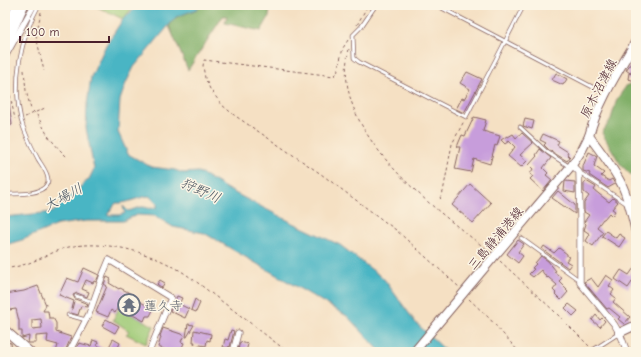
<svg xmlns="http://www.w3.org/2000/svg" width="641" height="357" viewBox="0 0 641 357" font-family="'Comic Neue','Klee One',sans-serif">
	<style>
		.green { fill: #a0cb78; stroke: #757552 }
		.forest { fill: #80af68; stroke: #65674a }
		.water { fill: #48b5c4; stroke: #496a78; fill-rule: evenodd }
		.building { fill: #c79ddb; fill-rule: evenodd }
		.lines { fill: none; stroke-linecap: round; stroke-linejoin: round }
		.lane-casing { stroke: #866360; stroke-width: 4.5 }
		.street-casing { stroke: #866360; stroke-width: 7 }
		.secondary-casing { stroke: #866360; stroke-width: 10 }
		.highway-casing { stroke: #866360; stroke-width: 12 }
		.path { stroke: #866360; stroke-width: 1; stroke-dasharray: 3 3; stroke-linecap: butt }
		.lane { stroke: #fff; stroke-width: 3 }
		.street { stroke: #fff; stroke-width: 5.5 }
		.secondary { stroke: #fff; stroke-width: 8 }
		.highway { stroke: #fff; stroke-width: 10 }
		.secondary-bridge-casing { stroke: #866360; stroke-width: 10; stroke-linecap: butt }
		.secondary-bridge { stroke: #fff; stroke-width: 8 }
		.labels { text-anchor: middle; stroke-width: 3; stroke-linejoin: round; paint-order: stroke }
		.street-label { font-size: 13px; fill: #4a1f2b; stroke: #fcf5e5 }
		.worship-label { font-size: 13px; fill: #5b616d; stroke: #fcf5e5; text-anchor: start }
		.water-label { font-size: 14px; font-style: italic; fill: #495461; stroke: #fcf5e5 }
	</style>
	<rect width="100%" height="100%" fill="#fcf5e5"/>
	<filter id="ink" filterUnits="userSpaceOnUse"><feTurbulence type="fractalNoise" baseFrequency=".025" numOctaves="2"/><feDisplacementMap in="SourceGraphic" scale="8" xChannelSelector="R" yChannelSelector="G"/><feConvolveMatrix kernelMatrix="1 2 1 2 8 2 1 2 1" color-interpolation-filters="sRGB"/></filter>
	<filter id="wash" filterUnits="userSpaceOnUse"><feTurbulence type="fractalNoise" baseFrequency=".012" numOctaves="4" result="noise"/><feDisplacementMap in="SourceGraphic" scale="16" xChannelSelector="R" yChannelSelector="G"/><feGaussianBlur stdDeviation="0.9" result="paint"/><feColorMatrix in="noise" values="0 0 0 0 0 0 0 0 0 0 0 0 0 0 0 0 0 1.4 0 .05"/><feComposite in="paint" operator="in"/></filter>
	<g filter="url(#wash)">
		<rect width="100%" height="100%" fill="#f5e0c3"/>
		<g class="green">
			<polygon points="93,5 135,5 123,19"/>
			<polygon points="119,308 154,326 146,344 126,334 129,331 113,320"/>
		</g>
		<g class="forest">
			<polygon points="200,5 270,5 269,17 261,31 225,23 227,16 223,16 188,70 169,26 176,17 197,9"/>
			<polygon points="636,84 636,180 621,165 602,133 611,119 617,99 627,85"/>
		</g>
		<path class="water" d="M139,5H200L197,9L176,17L134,67L126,83L120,100L118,132L128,154L151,167L175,170L183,173L198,172L206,176L227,189L291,222L340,245L384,279L416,323L442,347L445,352H381L347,316L204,233L173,227L155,216L137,215L123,221H86L57,225L22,240L5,245V217L53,212L89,179L94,169L86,128L87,105L91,77L106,45L123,19ZM149,196L157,203V207C147,210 149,207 142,207C138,207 133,210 128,211L123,206L125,213L119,215H107L116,203C127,204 138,197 149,196Z"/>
		<g id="blocks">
			<g class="building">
				<polygon points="631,63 635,66 630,73 626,70"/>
				<polygon points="467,72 482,79 464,113 456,109 462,98 464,99 470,89 460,83"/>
				<polygon points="556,73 567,79 563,85 552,80"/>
				<polygon points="629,73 636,75 636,81 628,79"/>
				<polygon points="5,96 8,96 12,125 5,126"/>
				<polygon points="474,117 486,120 483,131 500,136 497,146 495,145 490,164 474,159 471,172 455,169 460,147 457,147 459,142 462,135 465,136"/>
				<polygon points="525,119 534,121 532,129 523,126"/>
				<polygon points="522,133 533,143 520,155 527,161 521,167 508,156 515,147 509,141 505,144 501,140 507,136 508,137 513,134 516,138"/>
				<polygon points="543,134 559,141 557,145 568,152 567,154 570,157 567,161 549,150 544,145 546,143 540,140"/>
				<polygon points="540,149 551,158 543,168 548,173 546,175 552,180 543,191 530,179 533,176 530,174 533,169 529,165 537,156 536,155"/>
				<polygon points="589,152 597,156 594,166 604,173 601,176 609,181 612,179 615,184 608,188 589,175 590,173 583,171 583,166"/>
				<polygon points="565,181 575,182 575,193 564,191"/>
				<polygon points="586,181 596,187 594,190 609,202 613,198 618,202 612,209 615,211 612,216 609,213 604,219 603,219 597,227 603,232 593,246 586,241 590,234 584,230 586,224 584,222 589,215 584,212 584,203 589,196 584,192 584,184"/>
				<polygon points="470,184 491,203 473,223 452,205"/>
				<polygon points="558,191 575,205 575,214 552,198"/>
				<polygon points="606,231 616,238 619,234 625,238 619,247 602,236"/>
				<polygon points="518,240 524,244 518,252 523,256 518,263 507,254"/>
				<polygon points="544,246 554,253 559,248 567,254 567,256 569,257 566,261 571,264 568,268 542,249"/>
				<polygon points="541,256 548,261 556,271 554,272 562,278 559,281 567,289 566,290 568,292 561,300 555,294 556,293 553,290 557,285 548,277 547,278 541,270 533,277 529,274 534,269 532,268 536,264 535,263"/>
				<polygon points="636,265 636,276 628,288 615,279 621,270 629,275"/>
				<polygon points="84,268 99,275 96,282 94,281 93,283 86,280 82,289 89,292 87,297 77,293 73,295 75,299 88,304 87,307 81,306 78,315 71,313 74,301 59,295 67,278 78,282"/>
				<polygon points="606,275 613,280 609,286 614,290 611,294 616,298 613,302 630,317 624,324 618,319 620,317 609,308 607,309 584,282 591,278 598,287"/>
				<polygon points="107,277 111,279 109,283 119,289 120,288 126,291 138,298 137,300 153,309 153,310 150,316 146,316 144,321 118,307 115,313 111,310 108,317 96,312 107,286 104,284"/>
				<polygon points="160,280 165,283 162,288 157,284"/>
				<path d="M38,286L46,305L43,311H48L49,318H53L56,323V332L71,337L65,352H56L58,345L47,342L48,335L36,336V343H28L29,336L22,338V331H19V321L16,309L9,310L8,303H5V294L24,291ZM41,319L42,328L32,329V320Z"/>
				<polygon points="177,296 182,298 179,304 189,309 185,318 170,311"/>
				<polygon points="195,299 200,303 196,312 191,310"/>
				<polygon points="569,304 578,311 573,316 565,308"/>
				<polygon points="596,315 600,320 602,318 605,321 600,327 592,320"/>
				<polygon points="106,319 119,326 115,333 102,326"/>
				<polygon points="188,324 194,325 187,337 186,337"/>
				<polygon points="163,328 184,335 181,342 184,343 180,352 173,352 158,347 161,337 160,336"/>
				<polygon points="194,330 211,334 210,341 207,340 206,346 194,344 195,342 193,342"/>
				<polygon points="231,330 234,331 230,347 229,346 228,348 223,347 225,339 228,340"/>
				<polygon points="113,339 120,343 116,352 74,352 79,343 91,346 93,340 98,342 97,345 107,351"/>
				<polygon points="5,342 11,343 12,352 6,352"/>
				<polygon points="240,342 248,344 246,352 239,352 240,349 238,349"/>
				<polygon points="636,343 636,352 631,352 630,349"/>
			</g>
		</g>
	</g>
	<g filter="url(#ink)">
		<use href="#blocks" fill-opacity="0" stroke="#866360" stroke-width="1"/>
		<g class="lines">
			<g class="lane-casing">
				<g id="lane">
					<polyline points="376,5 361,27 353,35 354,58 359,62 466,117 524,5"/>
					<polyline points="436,5 604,93"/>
					<polyline points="625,5 636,10"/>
					<polyline points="520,127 547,152 570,167"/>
					<polyline points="579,172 627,204"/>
					<path d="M5,194C17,194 42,195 47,184C49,181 48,178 47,175C45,169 41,164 38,159C31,146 25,134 21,120C12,82 20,39 39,5"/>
					<polyline points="521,238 579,280"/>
					<polyline points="76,296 93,302"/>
					<polyline points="68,315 86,320"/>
					<polyline points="593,350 618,334"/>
				</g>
			</g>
			<g class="street-casing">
				<g id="street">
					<polyline points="5,57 34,5"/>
					<polyline points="572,165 579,172 580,217 580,283 614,324 621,336 627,352"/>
					<polyline points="69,352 89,314 104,272 109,260 171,298 149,352"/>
					<polyline points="233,352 238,333"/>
				</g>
			</g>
			<g class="secondary-casing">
				<g id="secondary">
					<polyline points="5,29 17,5"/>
					<path d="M636,41C618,72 598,102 589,136C601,152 613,167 622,185C629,200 632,216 636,232"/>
					<polyline points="492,259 572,165 582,150 589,136"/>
					<polyline points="5,330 30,352"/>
					<polyline points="619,333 636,325"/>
				</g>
			</g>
			<g class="highway-casing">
				<polyline id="highway" points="5,45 23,5"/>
			</g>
			<g class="path">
				<polyline points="41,12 36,36 44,71"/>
				<polyline points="357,25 368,5"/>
				<polyline points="348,40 343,48 337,73 334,76 204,60 203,66 205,78 210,89 222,105 234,115 321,174 396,230 459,287"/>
				<path d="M349,49C328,132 434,208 490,252"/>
				<polyline points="24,70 26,91 31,109 37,115 48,136 59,149 67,157"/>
				<polyline points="5,92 10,95 15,119"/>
				<polyline points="25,117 45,108"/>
				<polyline points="441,199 440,198 443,192 452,144 464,121"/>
				<polyline points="500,261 553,310 590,347"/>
				<path d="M5,269C15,267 25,265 34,261C47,256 60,248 74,246C110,241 153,253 184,273C199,283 213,295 228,306C248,321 268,337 288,352"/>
				<polyline points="469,299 489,318 519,352"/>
			</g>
			<use href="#lane" class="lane"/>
			<use href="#street" class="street"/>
			<use href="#secondary" class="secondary"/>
			<use href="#highway" class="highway"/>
			<g class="secondary-bridge-casing">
				<polyline id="secondary-bridge" points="414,352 492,259"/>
			</g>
			<use href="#secondary-bridge" class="secondary-bridge"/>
		</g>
	</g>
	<defs>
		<g id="temple-ring" transform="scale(1.15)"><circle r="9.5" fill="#fcf5e5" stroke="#6b7280" stroke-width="1.5"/><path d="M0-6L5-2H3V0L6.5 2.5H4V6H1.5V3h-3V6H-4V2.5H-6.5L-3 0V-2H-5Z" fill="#6b7280"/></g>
	</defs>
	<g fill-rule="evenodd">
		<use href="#temple-ring" x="129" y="305"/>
	</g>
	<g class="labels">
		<g class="street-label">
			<text transform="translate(598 88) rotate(-63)" y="5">原木沼津線</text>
			<text transform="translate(495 238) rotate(-50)" y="5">三島静浦港線</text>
		</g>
		<g class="worship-label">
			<text x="144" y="310">蓮久寺</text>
		</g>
		<g class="water-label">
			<text transform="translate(201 190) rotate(24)" y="5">狩野川</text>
			<text transform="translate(63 197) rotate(-29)" y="5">大場川</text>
		</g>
	</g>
	<rect width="641" height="357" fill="none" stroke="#fcf5e5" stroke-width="20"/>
	<path d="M20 36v6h89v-6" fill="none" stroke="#4a1f2b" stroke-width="2"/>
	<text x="26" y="36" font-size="12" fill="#4a1f2b" stroke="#fcf5e5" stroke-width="3" paint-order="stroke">100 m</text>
</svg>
